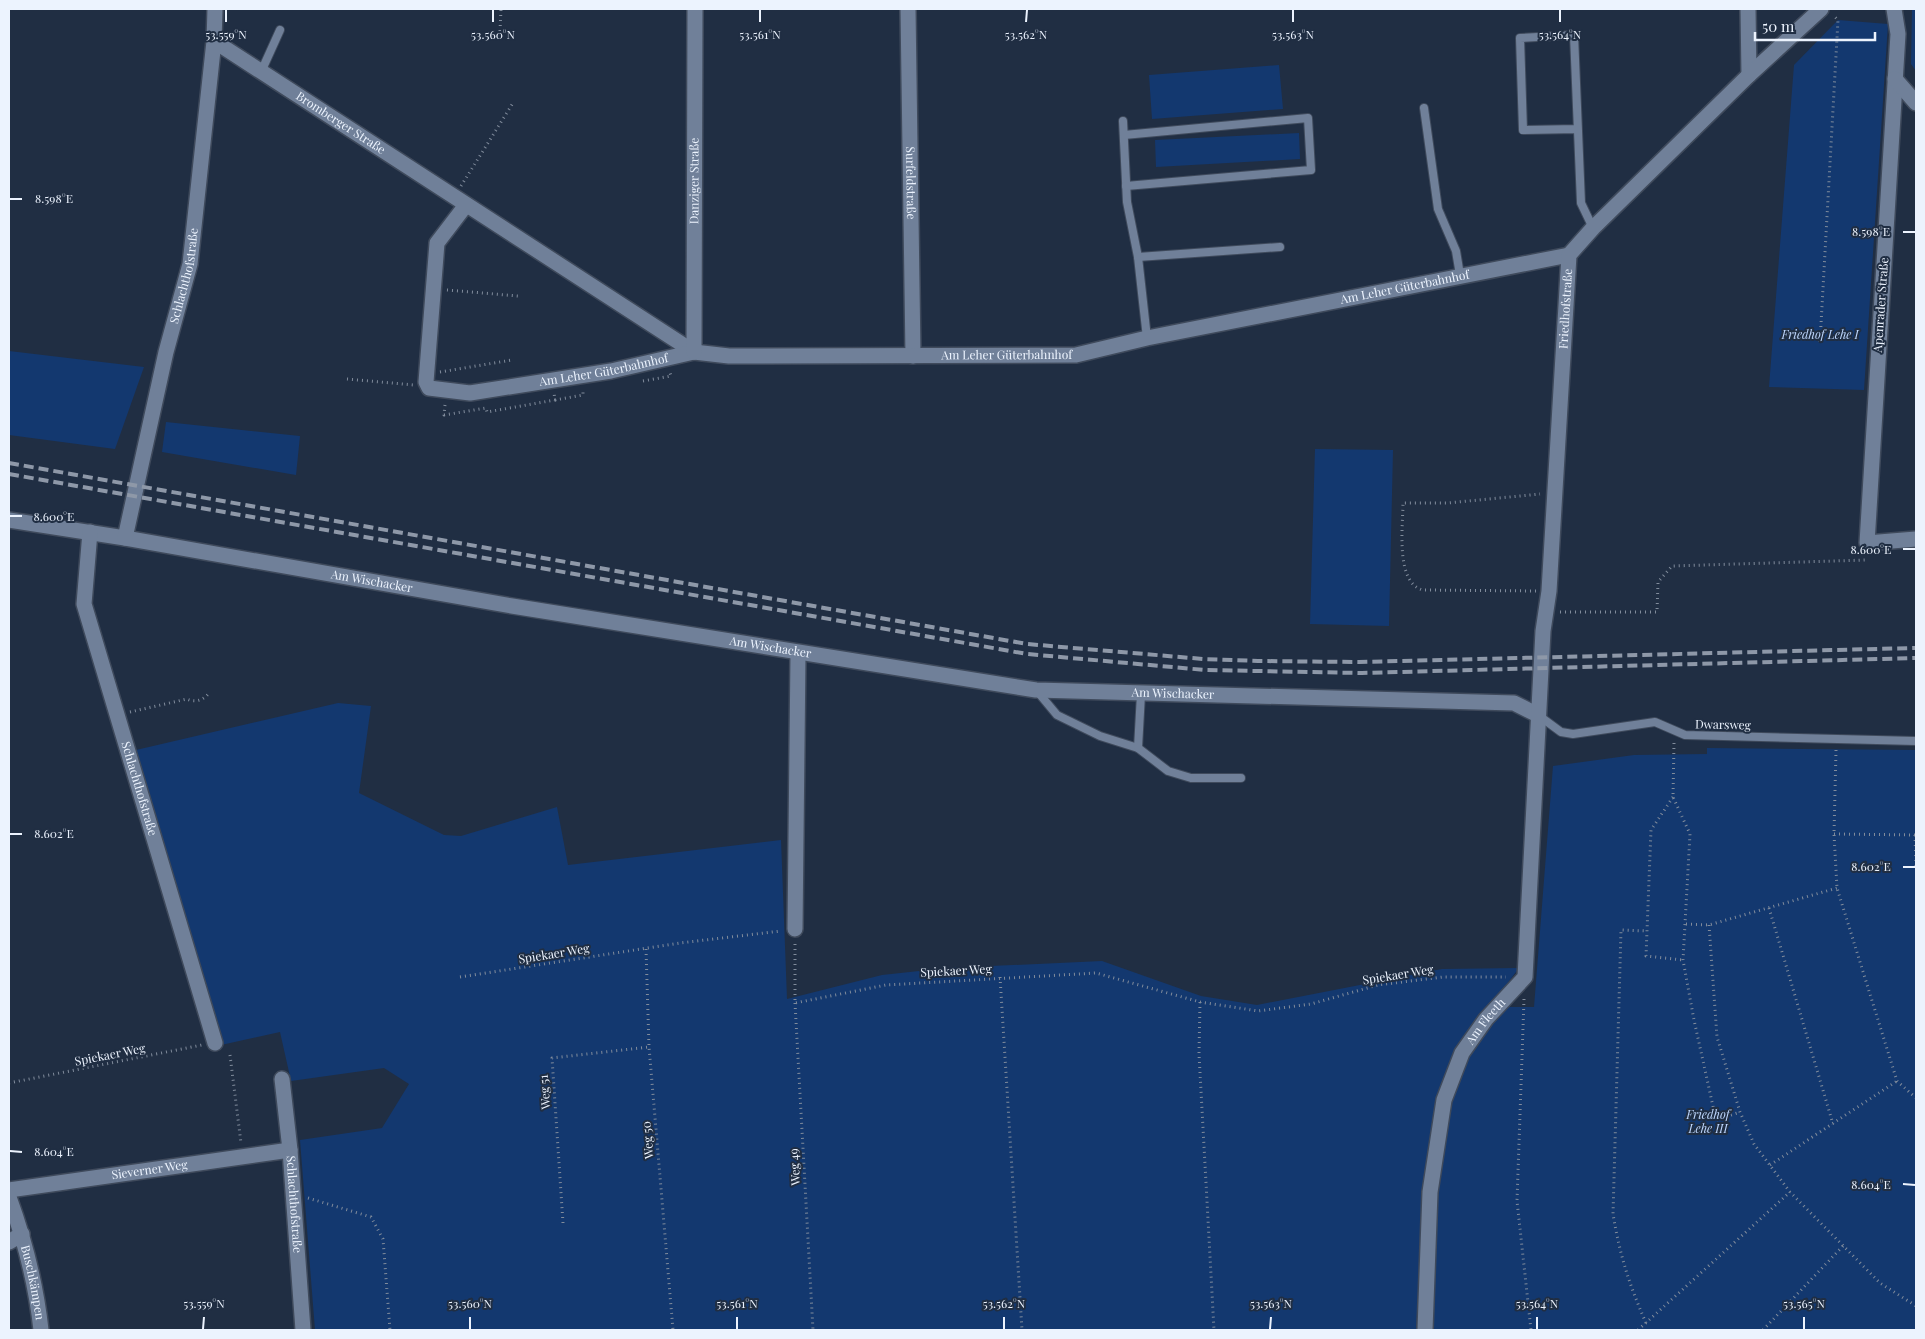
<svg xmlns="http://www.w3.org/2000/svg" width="1925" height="1339" viewBox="0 0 1925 1339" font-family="'Playfair Display',serif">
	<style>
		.green { fill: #13386f }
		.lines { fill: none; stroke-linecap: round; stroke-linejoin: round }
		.service-casing { stroke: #3f4a5c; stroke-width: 10 }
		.minor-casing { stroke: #3f4a5c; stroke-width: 18 }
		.path { stroke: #818c9c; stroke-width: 3; stroke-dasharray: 1 4; stroke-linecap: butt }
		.service { stroke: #708099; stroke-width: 8 }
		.minor { stroke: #708099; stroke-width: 15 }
		.rail { stroke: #8e98a8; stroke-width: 4; stroke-dasharray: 10 5; stroke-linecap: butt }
		.ticks { fill: none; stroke: #ecf3fe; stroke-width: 2 }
		.labels { text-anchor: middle; stroke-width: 4; stroke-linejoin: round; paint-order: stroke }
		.street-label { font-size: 12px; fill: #ecf3fe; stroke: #202e43 }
		.park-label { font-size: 12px; font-style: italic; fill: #bed7fe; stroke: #202e43 }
		.ticks-label { font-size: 12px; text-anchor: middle; fill: #ecf3fe; stroke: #202e43; stroke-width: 4; stroke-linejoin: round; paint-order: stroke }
	</style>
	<rect width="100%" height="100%" fill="#202e43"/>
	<g class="green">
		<polygon points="1912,9 1916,9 1916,71 1911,64"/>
		<polygon points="1838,20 1888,24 1864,390 1769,387 1794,65"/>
		<polygon points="1279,65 1283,109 1152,119 1149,75"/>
		<polygon points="1299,133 1300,159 1156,167 1155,140"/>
		<polygon points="9,351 144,367 115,449 9,435"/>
		<polygon points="166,422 300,436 296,475 162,452"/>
		<polygon points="1315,449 1393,450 1389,626 1310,624"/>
		<polygon points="338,703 371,706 359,793 444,835 461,836 557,807 568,865 781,840 787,999 882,975 947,968 1102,961 1201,996 1257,1005 1442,969 1519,968 1456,1051 1424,1190 1416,1330 315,1330 300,1140 382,1128 409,1084 384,1068 291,1081 280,1032 221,1045 136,750"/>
		<path d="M1707,748L1916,750V1330H1432C1434,1246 1429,1145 1463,1067C1473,1043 1492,1024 1509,1007H1534L1553,766L1634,755L1707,754Z"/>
	</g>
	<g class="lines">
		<g class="service-casing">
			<g id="service">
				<polyline points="261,72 280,30"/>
				<polyline points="1424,108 1438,209 1456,251 1460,275"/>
				<polyline points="1123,121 1127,202 1138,257 1147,338"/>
				<polyline points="1577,129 1523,130 1520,38 1574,35 1581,203 1593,228"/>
				<polyline points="1124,135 1308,118 1311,170 1126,186"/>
				<polyline points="1138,257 1280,247"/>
				<polyline points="1037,691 1057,715 1100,736 1138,748 1168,771 1191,778 1241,778"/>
				<polyline points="1538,715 1561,732 1573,734 1655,722 1685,735 1916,741"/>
				<polyline points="1138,748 1141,694"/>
			</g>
		</g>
		<g class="minor-casing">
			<g id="minor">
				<path id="s1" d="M908,9L913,356"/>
				<polyline points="1748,9 1749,75"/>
				<polyline points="1894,9 1898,34 1867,543 1916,539"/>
				<path id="s2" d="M214,41L694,352"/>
				<polyline points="1895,79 1916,103"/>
				<path id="s3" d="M466,205L437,243L426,382L429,388L470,393L611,371L694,352L729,356L1076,355L1147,338L1569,255"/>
				<path id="s4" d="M694,352L695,9"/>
				<path id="s5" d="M9,520L125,538L512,606L1036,690L1514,703L1538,715"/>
				<path id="s6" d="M90,532L84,604L215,1043"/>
				<path id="s7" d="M125,538L166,352L190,264L214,41L215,9"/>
				<polyline points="795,929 798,654"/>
				<path id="s8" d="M282,1079L290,1150L303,1330"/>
				<path id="s9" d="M9,1190L290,1150"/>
				<path id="s10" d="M9,1197C25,1241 36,1284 41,1330"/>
				<polyline points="9,1242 22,1234"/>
				<path id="s11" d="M1425,1330L1430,1192L1444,1100L1462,1053L1486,1019L1525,977L1543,631L1549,591L1569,255L1593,228L1749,75L1821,9"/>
			</g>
		</g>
		<g class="path">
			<polyline points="500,31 501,9"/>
			<polyline points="461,186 513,103"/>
			<polyline points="447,290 518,296"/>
			<polyline points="1820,342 1838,20 1833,15"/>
			<polyline points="440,372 512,360"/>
			<polyline points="347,379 414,385"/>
			<polyline points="643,381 671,376 670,373"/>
			<polyline points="555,400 583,395 583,391"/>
			<polyline points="445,405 444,415 486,408 487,412 555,400 554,393"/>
			<path d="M1536,591L1423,590C1395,583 1403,526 1403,503H1448L1540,494"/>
			<polyline points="1560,612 1657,612 1658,582 1672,566 1866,560"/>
			<path d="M130,712L187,699C195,703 204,700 209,693"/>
			<polyline points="1674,743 1673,797 1690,834 1683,960 1694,1020 1716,1120 1740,1112"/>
			<polyline points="1836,750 1834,834 1837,888 1897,1081 1916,1098"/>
			<polyline points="1673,797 1651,830 1646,956 1683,960"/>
			<polyline points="1834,834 1916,835"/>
			<polyline points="1915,835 1916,868"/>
			<polyline points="1769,908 1833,1124"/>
			<polyline points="1686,924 1709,925 1837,888"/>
			<polyline points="1709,925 1717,1037 1740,1112 1754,1144 1790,1192 1880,1283 1916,1306"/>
			<polyline points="795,944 795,1003 886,985 1096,973 1200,1002 1258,1011 1311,1004 1378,985 1443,977 1506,977"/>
			<polyline points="646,949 649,1047 673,1330"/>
			<polyline points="460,977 680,943 781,931"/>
			<polyline points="1000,977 1022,1330"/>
			<polyline points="1524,999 1517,1201 1531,1330"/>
			<polyline points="1200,1002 1199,1054 1214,1330"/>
			<polyline points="795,1003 813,1330"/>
			<polyline points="230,1055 241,1143"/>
			<polyline points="9,1083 202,1045"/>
			<polyline points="1770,1165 1897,1081"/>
			<polyline points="308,1198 371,1217 383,1239 390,1330"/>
			<polyline points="563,1223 552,1058 649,1047"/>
			<path d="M1646,1323C1629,1284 1620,1256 1613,1214L1621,930L1647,931"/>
			<polyline points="1638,1330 1790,1192"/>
			<polyline points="1763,1330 1843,1246"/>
		</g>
		<use href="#service" class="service"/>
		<use href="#minor" class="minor"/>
		<g class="rail">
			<polyline points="9,463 1027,644 1203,659 1258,661 1359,662 1916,648"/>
			<polyline points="9,474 1027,654 1205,670 1362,673 1916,658"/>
		</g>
	</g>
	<path class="ticks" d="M226,22V10M493,22V10M760,22V10M1026,22L1027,10M1293,22V10M1560,22V10M10,199H22M1903,232H1915M10,516H22M1903,549H1915M10,834H22M1903,867H1915M10,1151L22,1152M1903,1184L1915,1185M203,1329L204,1317M470,1329V1317M737,1329V1317M1004,1329V1317M1270,1329L1271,1317M1537,1329V1317M1804,1329V1317"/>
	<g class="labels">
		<g class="street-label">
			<text dy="4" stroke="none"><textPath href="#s2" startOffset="151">Bromberger Straße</textPath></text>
			<text dy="4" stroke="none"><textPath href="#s4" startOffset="171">Danziger Straße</textPath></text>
			<text dy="4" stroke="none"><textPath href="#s1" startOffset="174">Surfeldstraße</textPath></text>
			<text dy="4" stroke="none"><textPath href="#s7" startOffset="269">Schlachthofstraße</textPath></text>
			<text dy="4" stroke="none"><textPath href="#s3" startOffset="1181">Am Leher Güterbahnhof</textPath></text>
			<text transform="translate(1881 305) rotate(-86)" y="4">Apenrader Straße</text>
			<text dy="4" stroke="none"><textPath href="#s11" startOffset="1050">Friedhofstraße</textPath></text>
			<text dy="4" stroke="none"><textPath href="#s3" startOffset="776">Am Leher Güterbahnhof</textPath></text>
			<text dy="4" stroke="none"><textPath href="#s3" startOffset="371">Am Leher Güterbahnhof</textPath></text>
			<text dy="4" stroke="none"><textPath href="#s5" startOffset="368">Am Wischacker</textPath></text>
			<text dy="4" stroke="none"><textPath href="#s5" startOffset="772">Am Wischacker</textPath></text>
			<text dy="4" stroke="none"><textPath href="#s5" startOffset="1178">Am Wischacker</textPath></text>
			<text transform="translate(1723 725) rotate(1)" y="4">Dwarsweg</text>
			<text dy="4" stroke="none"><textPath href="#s6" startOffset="265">Schlachthofstraße</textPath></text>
			<text transform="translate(554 954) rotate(-9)" y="4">Spiekaer Weg</text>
			<text transform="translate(956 971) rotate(-3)" y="4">Spiekaer Weg</text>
			<text transform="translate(1398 975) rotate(-9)" y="4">Spiekaer Weg</text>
			<text dy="4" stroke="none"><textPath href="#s11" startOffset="321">Am Fleeth</textPath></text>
			<text transform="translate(110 1055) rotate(-11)" y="4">Spiekaer Weg</text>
			<text transform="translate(545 1092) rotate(-94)" y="4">Weg 51</text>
			<text transform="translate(648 1140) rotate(-95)" y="4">Weg 50</text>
			<text transform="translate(795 1167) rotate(-93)" y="4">Weg 49</text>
			<text dy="4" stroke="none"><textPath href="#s9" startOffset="142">Sieverner Weg</textPath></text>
			<text dy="4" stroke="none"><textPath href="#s8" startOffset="126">Schlachthofstraße</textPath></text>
			<text dy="4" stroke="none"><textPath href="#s10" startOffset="89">Buschkämpen</textPath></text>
		</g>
		<g class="park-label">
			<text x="1820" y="339">Friedhof Lehe I</text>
			<text x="1708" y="1119">Friedhof<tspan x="1708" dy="14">Lehe III</tspan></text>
		</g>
	</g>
	<g class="ticks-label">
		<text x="226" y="39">53.559°N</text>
		<text x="493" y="39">53.560°N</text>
		<text x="760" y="39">53.561°N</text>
		<text x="1026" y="39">53.562°N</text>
		<text x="1293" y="39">53.563°N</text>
		<text x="1560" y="39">53.564°N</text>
		<text x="54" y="203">8.598°E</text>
		<text x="1871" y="236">8.598°E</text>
		<text x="54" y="521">8.600°E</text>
		<text x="1871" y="554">8.600°E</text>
		<text x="54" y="838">8.602°E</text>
		<text x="1871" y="871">8.602°E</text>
		<text x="54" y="1156">8.604°E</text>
		<text x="1871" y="1189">8.604°E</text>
		<text x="204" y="1308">53.559°N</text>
		<text x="470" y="1308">53.560°N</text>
		<text x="737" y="1308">53.561°N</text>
		<text x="1004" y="1308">53.562°N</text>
		<text x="1271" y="1308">53.563°N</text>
		<text x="1537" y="1308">53.564°N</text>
		<text x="1804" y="1308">53.565°N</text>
	</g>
	<rect width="1925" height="1339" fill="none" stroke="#ecf3fe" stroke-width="20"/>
	<path d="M1755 32v8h120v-8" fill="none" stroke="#ecf3fe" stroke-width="2.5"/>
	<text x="1762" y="32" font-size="15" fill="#ecf3fe" stroke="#202e43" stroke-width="4" paint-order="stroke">50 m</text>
</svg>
